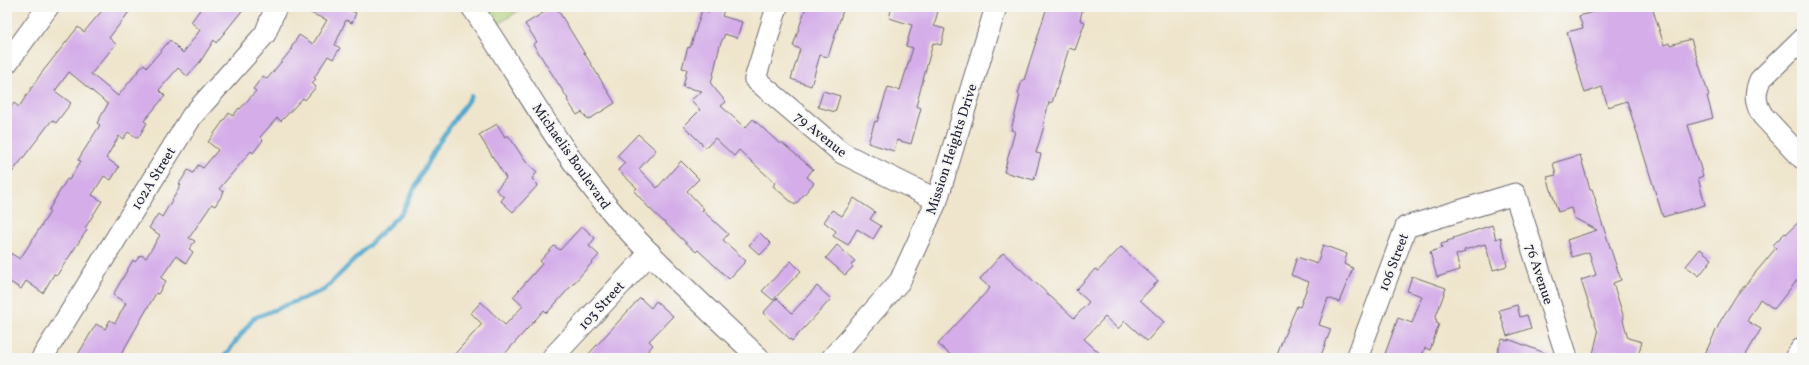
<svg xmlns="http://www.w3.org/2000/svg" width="1809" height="365" viewBox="0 0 1809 365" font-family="Vollkorn,serif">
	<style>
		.green { fill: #aece76; stroke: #687858 }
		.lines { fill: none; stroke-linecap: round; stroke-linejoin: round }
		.stream { stroke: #4ea7cc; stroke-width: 4.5 }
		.building { fill: #d4ade9 }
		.minor-casing { stroke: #6a666e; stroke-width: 23 }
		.minor { stroke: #fff; stroke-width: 21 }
		.labels { text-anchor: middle; stroke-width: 4; stroke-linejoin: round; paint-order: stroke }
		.street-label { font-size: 14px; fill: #22223b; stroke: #f6f6f2 }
	</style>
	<rect width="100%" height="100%" fill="#f6f6f2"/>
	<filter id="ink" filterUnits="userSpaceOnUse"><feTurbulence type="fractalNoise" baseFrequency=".025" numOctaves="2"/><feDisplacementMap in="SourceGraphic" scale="8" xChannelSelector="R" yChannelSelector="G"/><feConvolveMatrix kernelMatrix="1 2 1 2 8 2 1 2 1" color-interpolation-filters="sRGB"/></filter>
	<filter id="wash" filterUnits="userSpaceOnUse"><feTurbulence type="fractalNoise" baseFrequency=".012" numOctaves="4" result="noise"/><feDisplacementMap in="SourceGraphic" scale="16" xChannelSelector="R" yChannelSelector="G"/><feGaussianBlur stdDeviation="0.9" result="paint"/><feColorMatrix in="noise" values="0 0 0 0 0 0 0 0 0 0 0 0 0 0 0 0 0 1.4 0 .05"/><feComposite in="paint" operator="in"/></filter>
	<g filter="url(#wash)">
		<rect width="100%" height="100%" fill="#efe5cc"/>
		<polygon class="green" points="472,7 524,7 488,31"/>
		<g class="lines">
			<polyline class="stream" points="223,358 254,318 324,290 402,212 434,150 471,96"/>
		</g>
		<g id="blocks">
			<g class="building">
				<polygon points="105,7 123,7 129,12 109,38 116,44 91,74 118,96 144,64 147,67 170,40 183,53 200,30 191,22 202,7 245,7 216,43 214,40 200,62 187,76 178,68 159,90 165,96 144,121 147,123 138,138 128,132 123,139 119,136 106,158 119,167 111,180 104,176 92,195 102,201 85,228 87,230 57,275 54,274 43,293 26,281 21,289 7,280 7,251 20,259 50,212 48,211 67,179 69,180 81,161 78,160 100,125 97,123 108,104 69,72 55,91 71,103 56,123 52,120 7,179 7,113 14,103 19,107 40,75 78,27 84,32"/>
				<polygon points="296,7 341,7 356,13 352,23 346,20 335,45 340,48 333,59 328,56 314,78 316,79 312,83 316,87 305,100 303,98 281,121 277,118 260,137 263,140 253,153 251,151 219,189 224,192 215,206 212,204 189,238 195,241 189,249 193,252 186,263 176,256 161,278 166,281 158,294 156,293 119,358 76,358 96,324 105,329 110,320 115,323 126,303 113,295 133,260 135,262 141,255 146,258 160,235 149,228 158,214 162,217 181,185 179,184 188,170 193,173 198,165 203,168 218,150 208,142 229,113 233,116 239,108 240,109 256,91 253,89 263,76 267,79 292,49 291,48 299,35 313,44 327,20"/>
				<polygon points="553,7 556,7 615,103 588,120 582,112 577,115 567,100 568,99 533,44 537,42 525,24"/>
				<polygon points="711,7 725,7 722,16 742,22 737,38 725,34 720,45 711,84 726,102 721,106 745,128 753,119 780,144 781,142 813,169 807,177 814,183 795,205 773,186 775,183 739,150 734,156 715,138 706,148 684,126 700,110 691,100 702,91 683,87 687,69 682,68 688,47 690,48 702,10 709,12"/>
				<polygon points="806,7 844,7 828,57 820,55 811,86 791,79 800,49 793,46"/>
				<polygon points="892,7 939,7 934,26 945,29 941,45 933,43 916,106 921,108 911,144 897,140 894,151 868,143 875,121 877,122 888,87 900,90 913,48 906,46 912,25 889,18"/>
				<polygon points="1047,7 1083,7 1080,20 1085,22 1075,50 1069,48 1052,103 1049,102 1043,126 1044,126 1036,153 1041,154 1034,180 1004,172 1015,131 1011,130 1020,95 1018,94 1022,80 1024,80"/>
				<polygon points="1598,7 1652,7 1664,45 1669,43 1670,45 1691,39 1709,96 1707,96 1713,118 1688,125 1703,176 1698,178 1705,205 1663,217 1627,101 1608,107 1602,87 1585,93 1567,32 1583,28 1579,16 1599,10"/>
				<polygon points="823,91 840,96 835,112 818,107"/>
				<polygon points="497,124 505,137 508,135 526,162 537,172 532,179 538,185 513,212 501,201 504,197 496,190 506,178 479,135"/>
				<polygon points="638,134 656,150 639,169 657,188 681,161 699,179 687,191 704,209 702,210 728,234 723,240 746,261 729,279 698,250 696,252 648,207 634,191 637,188 618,170 625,163 617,156"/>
				<polygon points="1580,155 1590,189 1592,189 1596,201 1595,202 1621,280 1613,283 1624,318 1623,320 1628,338 1642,342 1637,358 1592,358 1598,333 1581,280 1596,275 1589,252 1572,257 1567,240 1597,230 1574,218 1571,208 1558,212 1547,177 1556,175 1553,163"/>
				<polygon points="854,198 875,212 870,219 881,226 873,239 857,229 848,245 833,236 836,231 824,222 832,210 842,216"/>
				<polygon points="1802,219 1802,274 1774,309 1760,299 1747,321 1761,329 1744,358 1703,358 1721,320 1736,296 1776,248 1773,245 1785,233 1786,234"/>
				<polygon points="1492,225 1496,239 1501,237 1507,266 1493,270 1485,244 1464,250 1465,252 1456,255 1460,270 1437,277 1430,252 1442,248 1441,244 1448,242 1447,241 1454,239 1453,238"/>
				<polygon points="582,226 595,238 589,246 599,255 547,313 544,310 501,358 451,358 482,324 471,313 481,302 505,325 523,306 513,297 541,265 542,263 540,261 554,246 560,250"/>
				<polygon points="760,233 771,244 760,255 749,245"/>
				<polygon points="837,245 855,261 851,265 853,267 845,275 826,258"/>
				<polygon points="1323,245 1347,254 1344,264 1353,268 1339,302 1328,298 1319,325 1331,329 1320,358 1276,358 1284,336 1297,306 1300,307 1309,282 1291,275 1297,257 1317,264"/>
				<polygon points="1121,247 1158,281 1140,300 1164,322 1147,341 1125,321 1118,329 1105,317 1084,339 1105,358 954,358 938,344 990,288 980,279 1003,253 1074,318 1089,302 1076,290 1095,269 1098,271"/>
				<polygon points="1700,249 1712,259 1699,276 1686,266"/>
				<polygon points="791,261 801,271 773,300 762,291"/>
				<polygon points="1412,276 1446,288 1435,319 1437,320 1436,323 1439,324 1430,350 1425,348 1421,358 1396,358 1385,354 1398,318 1412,323 1422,296 1407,291"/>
				<polygon points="817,286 831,299 792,341 763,313 777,298 792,313"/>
				<polygon points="640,298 651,308 656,301 673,316 649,341 653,345 642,358 585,358"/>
				<polygon points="1517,305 1520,317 1527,315 1531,328 1507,336 1499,310"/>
				<polygon points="1502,339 1509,341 1508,339 1553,356 1552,358 1495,358"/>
			</g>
		</g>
	</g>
	<g filter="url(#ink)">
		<use href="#blocks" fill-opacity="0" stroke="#6a666e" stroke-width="1"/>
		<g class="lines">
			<g class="minor-casing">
				<g id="minor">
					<path d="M472,7C514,68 549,133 595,191C642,252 703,304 759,358"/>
					<polyline points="777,7 755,79 842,153 937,200"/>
					<path d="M1802,39L1760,80C1754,94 1755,104 1763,116L1802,158"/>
					<polyline points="7,63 48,7"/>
					<polyline points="42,358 192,116 265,34 276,7"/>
					<polyline points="552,358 650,253"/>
					<polyline points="832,358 900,281 937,200 996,7"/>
					<polyline points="1357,358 1406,227 1515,194 1566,354 1564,358"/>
					<polyline points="1795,358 1802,348"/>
				</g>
			</g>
			<use href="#minor" class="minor"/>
		</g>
	</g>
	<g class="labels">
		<g class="street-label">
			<text transform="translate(821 134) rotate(39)" y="5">79 Avenue</text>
			<text transform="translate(951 149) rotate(-72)" y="5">Mission Heights Drive</text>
			<text transform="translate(572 156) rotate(55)" y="5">Michaelis Boulevard</text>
			<text transform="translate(153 178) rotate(-58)" y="5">102A Street</text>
			<text transform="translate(1393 262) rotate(-69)" y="5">106 Street</text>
			<text transform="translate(1540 274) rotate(72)" y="5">76 Avenue</text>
			<text transform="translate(601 305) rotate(-47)" y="5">103 Street</text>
		</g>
	</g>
	<rect width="1809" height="365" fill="none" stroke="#f6f6f2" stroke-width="24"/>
</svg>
